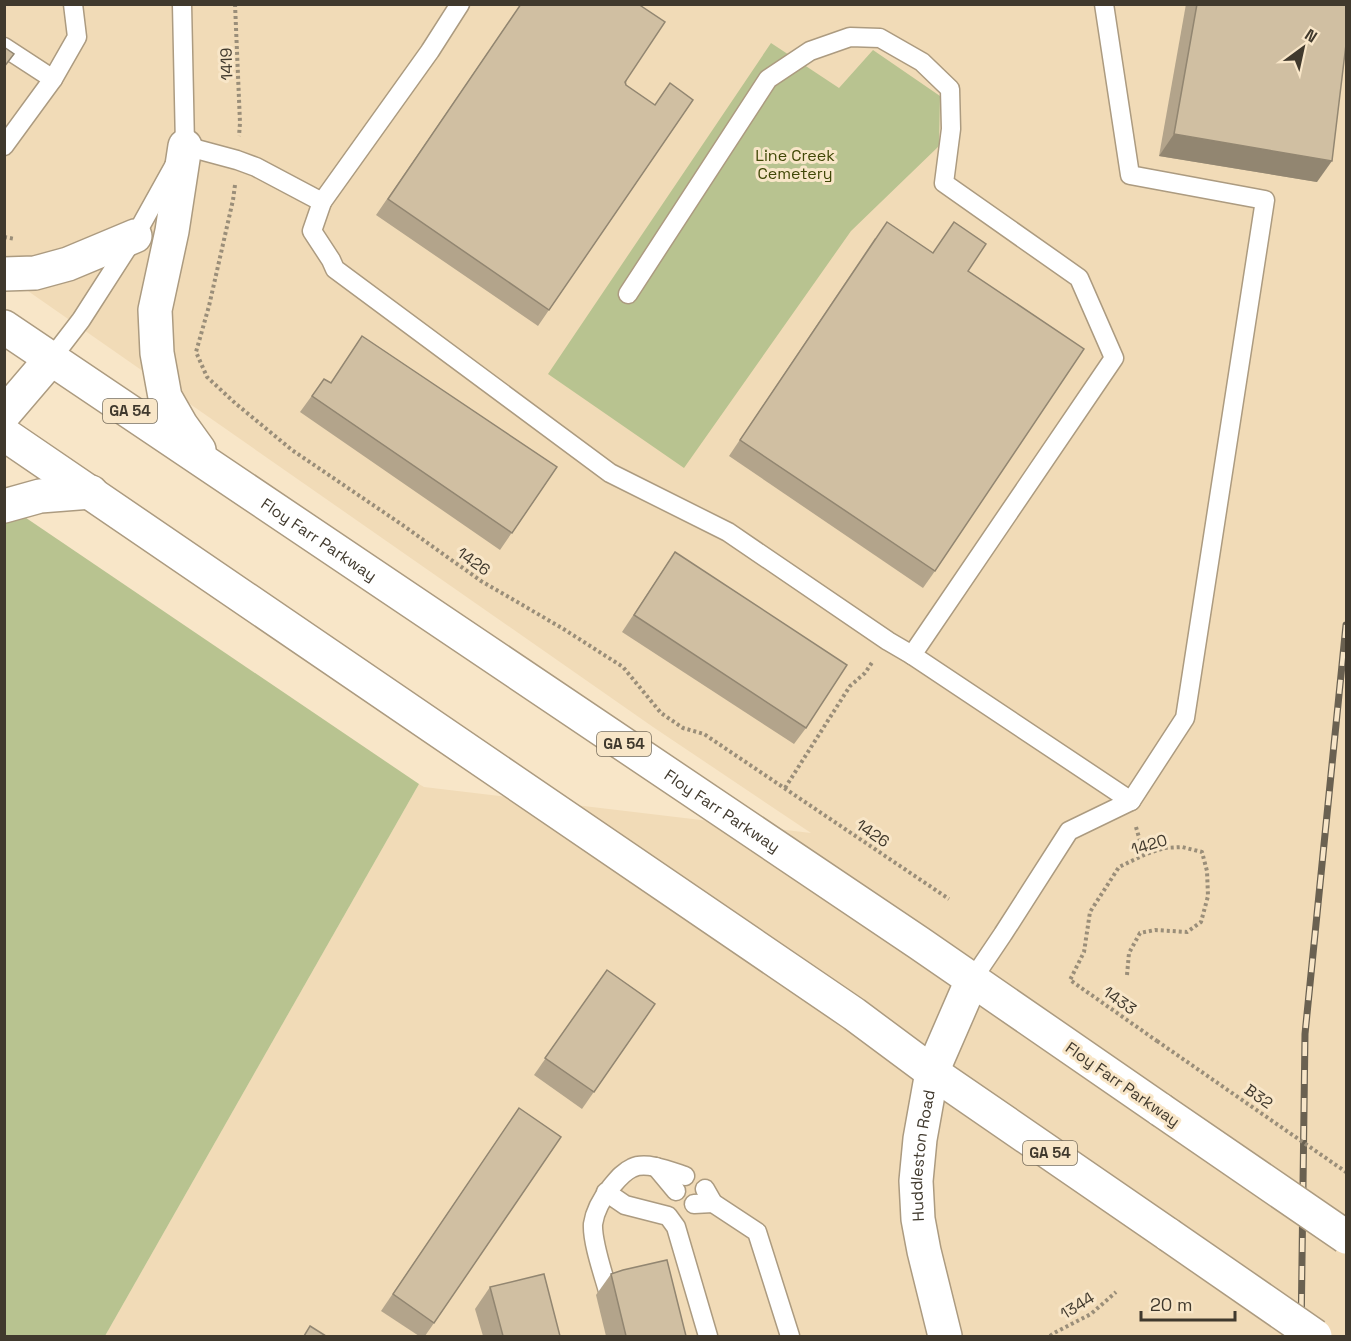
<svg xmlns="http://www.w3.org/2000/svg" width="1351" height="1341" viewBox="0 0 1351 1341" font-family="'Space Grotesk',sans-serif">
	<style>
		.built { fill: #f1dbb7 }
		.green { fill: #b8c390 }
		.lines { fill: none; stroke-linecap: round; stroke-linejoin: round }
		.service-casing { stroke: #ac9b80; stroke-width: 21 }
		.minor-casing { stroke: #ac9b80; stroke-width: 36 }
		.primary-casing { stroke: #ac9b80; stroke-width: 36 }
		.path { stroke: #9a8e79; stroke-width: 4; stroke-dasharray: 3 3; stroke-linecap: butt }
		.service { stroke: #fff; stroke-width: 18 }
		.minor { stroke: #fff; stroke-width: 33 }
		.primary { stroke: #fff; stroke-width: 33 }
		.rail-casing { stroke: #6a6151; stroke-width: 7 }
		.rail { stroke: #f8e6c8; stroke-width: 4.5; stroke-dasharray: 14; stroke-linecap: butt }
		.primary-bridge-casing { stroke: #ac9b80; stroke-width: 36; stroke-linecap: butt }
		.path-bridge { stroke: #9a8e79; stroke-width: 4; stroke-dasharray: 3 3; stroke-linecap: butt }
		.primary-bridge { stroke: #fff; stroke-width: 33 }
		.wall { fill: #b3a48b }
		.shaded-wall { fill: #928671 }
		.building { fill: #d0bfa2; stroke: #928671; stroke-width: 1.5 }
		.labels { text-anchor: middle; stroke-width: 6; stroke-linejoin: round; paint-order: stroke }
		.shield { fill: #f8e6c8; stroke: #776d5c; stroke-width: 1.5 }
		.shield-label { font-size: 15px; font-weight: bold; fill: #40392d }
		.street-label { font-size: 16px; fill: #40392d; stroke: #f8e6c8 }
		.park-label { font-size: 16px; fill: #3f4706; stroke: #f8e6c8 }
	</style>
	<rect width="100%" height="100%" fill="#f8e6c8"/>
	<polygon class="built" points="5,5 1346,5 1346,1336 105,1336 419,784 424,787 811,833 653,727 5,275"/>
	<g class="green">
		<polygon points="771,43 839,88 873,50 940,96 939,146 851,231 684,468 548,374"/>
		<polygon points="4,503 419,784 105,1336 5,1336"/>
	</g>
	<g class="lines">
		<g class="service-casing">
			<g id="service">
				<polyline points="4,47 53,79"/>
				<polyline points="4,146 53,79 77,37 73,4"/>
				<polyline points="185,146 237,160 256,167 322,202 312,231 331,260 335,269 610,473 728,532 888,641 912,655 1131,801"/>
				<polyline points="322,202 430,51 460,4"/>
				<polyline points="628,294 768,79 810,51 850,37 880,38 922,62 950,89 951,129 944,183 1079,278 1114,358 912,655"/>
				<polyline points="51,359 81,320 135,236 185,146 182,4"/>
				<polyline points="972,980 1003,934 1069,831 1131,801 1185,718 1265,200 1130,175 1104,4"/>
				<polyline points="656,1167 676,1191"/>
				<polyline points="705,1189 713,1203 757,1232 790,1336"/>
				<polyline points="606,1192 625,1205 668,1216 676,1227 708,1336"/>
				<polyline points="694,1204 713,1203"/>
				<path d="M608,1291C603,1273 592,1242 593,1224C595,1210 603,1197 611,1187C617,1180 623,1172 632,1168C646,1161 670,1171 685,1176"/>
			</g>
		</g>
		<g class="minor-casing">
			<g id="minor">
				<polyline points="4,414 51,359"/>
				<path id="s1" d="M945,1336L924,1251L918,1219L916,1181L920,1139L932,1072L972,980"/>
			</g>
		</g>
		<g class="primary-casing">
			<g id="primary">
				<polyline points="185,146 172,231 155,310 157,353 165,397 181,425 199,450"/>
				<polyline points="4,274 35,273 68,264 135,236"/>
				<path id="s2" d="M4,327L919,943L1161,1110"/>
				<polyline points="4,434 854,1014 932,1072 1169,1235"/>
				<polyline points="4,506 40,496 91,492"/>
			</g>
		</g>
		<g class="path">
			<polyline points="235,4 240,123 239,136"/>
			<polyline points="235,185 233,200 209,306 196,352 207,377 235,403 292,450 401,524 481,581 562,628 623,667 661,713 683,728 704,734 949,899"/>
			<polyline points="4,237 15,239"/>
			<polyline points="785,788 850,686 865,673 873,661"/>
			<polyline points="1136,827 1144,855"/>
			<polyline points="1127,975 1129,953 1140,933 1155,930 1187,932 1201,922 1208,896 1207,871 1202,852 1182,847 1164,848 1144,855 1119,867 1090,912 1084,952 1070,980 1157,1041"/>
			<polyline points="1050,1336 1054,1333 1091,1314 1116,1292"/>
		</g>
		<use href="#service" class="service"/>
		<use href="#minor" class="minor"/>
		<use href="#primary" class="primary"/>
		<g class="rail-casing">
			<polyline id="rail" points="1301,1336 1305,1034 1346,625"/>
		</g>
		<use href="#rail" class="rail"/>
		<g class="primary-bridge-casing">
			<g id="primary-bridge">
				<polyline points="1161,1110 1346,1237"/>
				<polyline points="1169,1235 1315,1336"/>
			</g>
		</g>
		<polyline class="path-bridge" points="1157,1041 1346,1172"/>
		<use href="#primary-bridge" class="primary-bridge"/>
	</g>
	<g class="wall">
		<polygon points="521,4 638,4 626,85 655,105 693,100 538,326 376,215"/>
		<polygon points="1186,4 1347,4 1317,182 1159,156"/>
		<polygon points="875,238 932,252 968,271 935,571 923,588 729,456"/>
		<polygon points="362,336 557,467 500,550 300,412 324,379 331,383"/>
		<polygon points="675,552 806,728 794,744 622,632"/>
		<polygon points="607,970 655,1004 582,1109 534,1075"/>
		<polygon points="519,1108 434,1323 425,1336 419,1336 381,1311"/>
		<polygon points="611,1274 686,1336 606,1336 596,1295"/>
		<polygon points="490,1287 560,1336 483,1336 475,1309"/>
	</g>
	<polygon class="shaded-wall" points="1174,134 1332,161 1317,182 1159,156"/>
	<g class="building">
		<polygon points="521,4 638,4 665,22 625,82 626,85 655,105 670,83 693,100 549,310 388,199"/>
		<polygon points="1197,4 1347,4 1347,36 1332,161 1174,134"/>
		<polygon points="4,47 14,54 4,67"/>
		<polygon points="887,222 933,253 954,222 986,244 968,271 1084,349 935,571 740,440"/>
		<polygon points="362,336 557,467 512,533 312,396 324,379 331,383"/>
		<polygon points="675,552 847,665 806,728 634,615"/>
		<polygon points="607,970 655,1004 594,1092 545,1058"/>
		<polygon points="519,1108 561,1137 434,1323 393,1294"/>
		<polygon points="667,1260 686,1336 626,1336 611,1274 623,1270"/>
		<polygon points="544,1274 560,1336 503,1336 490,1287"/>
		<polygon points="310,1326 326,1336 304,1336"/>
	</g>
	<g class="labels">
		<g class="shield">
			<rect x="103" y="399" width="54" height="24" rx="4.5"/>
			<rect x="597" y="732" width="54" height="24" rx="4.5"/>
			<rect x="1023" y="1141" width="54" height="24" rx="4.5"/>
		</g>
		<g class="shield-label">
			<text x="130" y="416">GA 54</text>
			<text x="624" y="749">GA 54</text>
			<text x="1050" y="1158">GA 54</text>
		</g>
		<g class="street-label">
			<text transform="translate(226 64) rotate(-92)" y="6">1419</text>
			<text dy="6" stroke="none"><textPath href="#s2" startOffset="380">Floy Farr Parkway</textPath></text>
			<text transform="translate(474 561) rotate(35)" y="6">1426</text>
			<text dy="6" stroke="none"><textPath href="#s2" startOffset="866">Floy Farr Parkway</textPath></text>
			<text transform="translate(873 833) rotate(34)" y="6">1426</text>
			<text transform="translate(1149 844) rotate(-17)" y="6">1420</text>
			<text transform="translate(1120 1000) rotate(35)" y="6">1433</text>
			<text transform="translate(1123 1084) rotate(35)" y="6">Floy Farr Parkway</text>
			<text transform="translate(1259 1096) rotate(35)" y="6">B32</text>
			<text dy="6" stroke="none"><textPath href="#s1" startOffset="184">Huddleston Road</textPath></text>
			<text transform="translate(1077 1305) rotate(-32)" y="6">1344</text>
		</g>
		<g class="park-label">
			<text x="795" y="161">Line Creek<tspan x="795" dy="18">Cemetery</tspan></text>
		</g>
	</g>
	<rect width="1351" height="1341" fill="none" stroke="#40392d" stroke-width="12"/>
	<g transform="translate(1303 48) rotate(33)" stroke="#f8e6c8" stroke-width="4.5" paint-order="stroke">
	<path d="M0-4.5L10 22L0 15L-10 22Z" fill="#40392d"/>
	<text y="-9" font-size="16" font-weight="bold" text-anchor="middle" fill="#40392d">N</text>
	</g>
	<path d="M1141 1311v9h94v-9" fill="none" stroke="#40392d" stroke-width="3"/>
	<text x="1150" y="1311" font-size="18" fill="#40392d" stroke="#f8e6c8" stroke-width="4.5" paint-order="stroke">20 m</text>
</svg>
